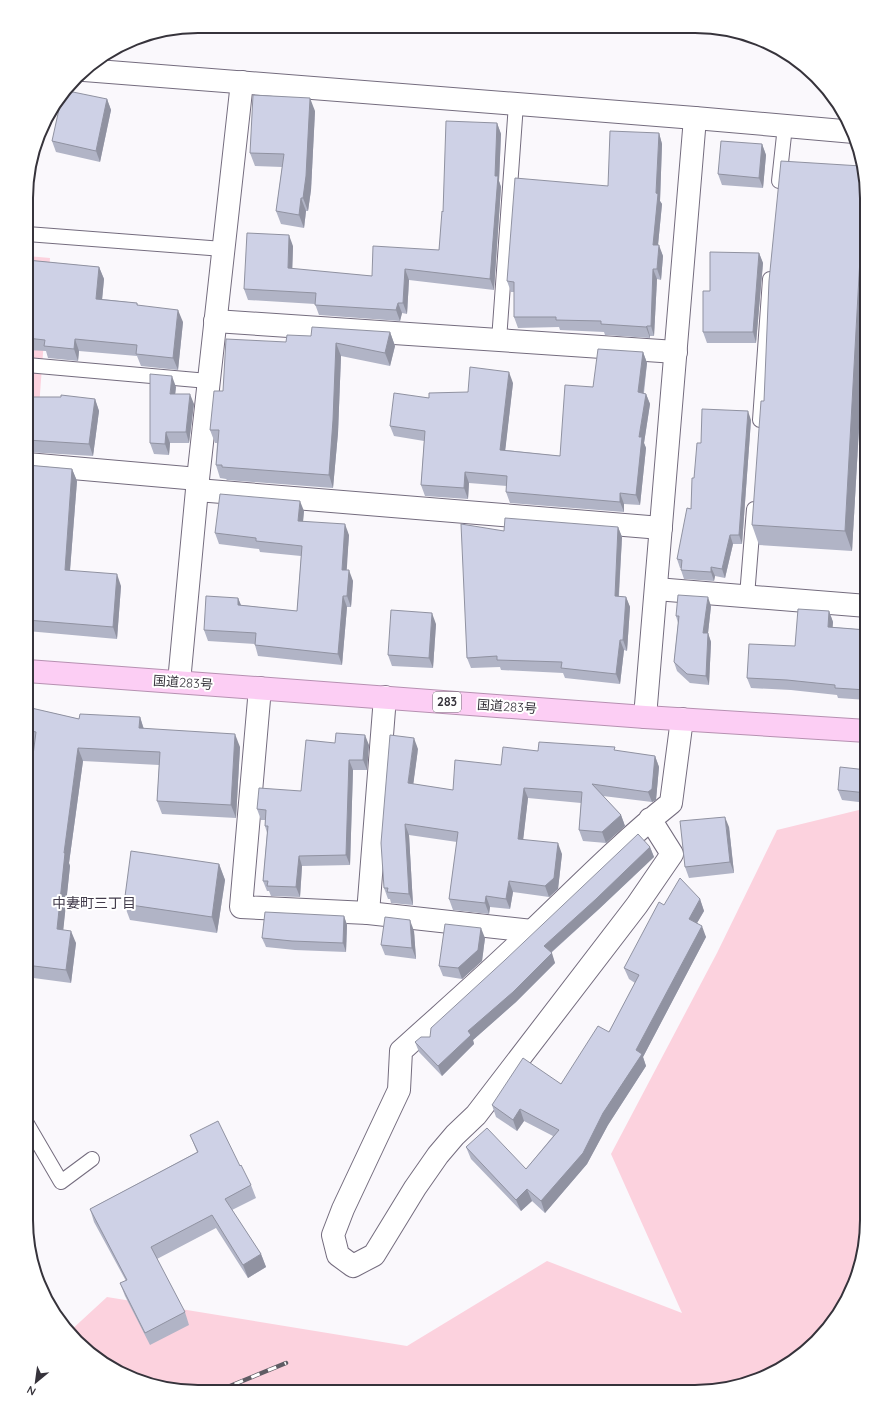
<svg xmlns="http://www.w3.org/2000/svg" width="893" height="1418" viewBox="0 0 893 1418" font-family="Quicksand,'Noto Sans JP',sans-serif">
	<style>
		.green { fill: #fcd2de }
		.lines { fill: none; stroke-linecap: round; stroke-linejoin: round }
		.service-casing { stroke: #746c7e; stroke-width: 16 }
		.minor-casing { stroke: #746c7e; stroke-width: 24 }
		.tertiary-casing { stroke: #746c7e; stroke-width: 24 }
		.trunk-casing { stroke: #b690b1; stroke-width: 24 }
		.service { stroke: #fff; stroke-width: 14 }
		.minor { stroke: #fff; stroke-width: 22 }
		.tertiary { stroke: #fff; stroke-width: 22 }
		.trunk { stroke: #fccef4; stroke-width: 22 }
		.rail-casing { stroke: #5f5c64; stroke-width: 4.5 }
		.rail { stroke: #fff; stroke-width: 3; stroke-dasharray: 9; stroke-linecap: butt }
		.wall { fill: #b1b4c6 }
		.shaded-wall { fill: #9092a1 }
		.building { fill: #ced1e6; stroke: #9092a1 }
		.labels { text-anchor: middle; stroke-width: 4; stroke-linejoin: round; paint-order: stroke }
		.shield { fill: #fff; stroke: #727076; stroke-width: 1 }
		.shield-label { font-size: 12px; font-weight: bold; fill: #36333b }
		.street-label { font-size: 13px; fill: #36333b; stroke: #fff }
		.neighbourhood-label { font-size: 14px; fill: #423b4b; stroke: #fff }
		.rim { fill: none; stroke: #36333b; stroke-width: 2 }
	</style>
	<rect width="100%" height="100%" fill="#faf8fc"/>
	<g class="green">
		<polygon points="27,256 50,258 36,448 27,447"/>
		<polygon points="867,808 867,1231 858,1275 838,1316 808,1349 761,1379 695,1392 176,1391 133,1379 94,1357 69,1332 107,1297 407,1346 547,1261 682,1313 611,1154 717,953 777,830"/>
	</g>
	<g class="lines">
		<g class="service-casing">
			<g id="service">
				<polyline points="779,181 785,126"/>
				<polyline points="27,234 223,249"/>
				<polyline points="499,340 516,104"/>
				<polyline points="27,365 208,381"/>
				<polyline points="760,420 770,279"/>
				<polyline points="747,596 754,509"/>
				<polyline points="26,1122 61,1182 92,1159"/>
			</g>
		</g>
		<g class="minor-casing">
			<g id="minor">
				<polyline points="215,321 676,352"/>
				<polyline points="27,464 198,479"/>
				<polyline points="197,490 661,528"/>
				<polyline points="656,589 867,606"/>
				<polyline points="179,682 198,479 242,82"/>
				<polyline points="260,688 241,907 368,913 532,931"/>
				<path d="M650,819L672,854L637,905L476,1115L455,1135L438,1155L415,1188L374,1255L353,1266L338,1255L333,1235L343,1209L399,1090L401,1051C445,1011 490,972 533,930C578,887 622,842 671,803L682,719"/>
				<polyline points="368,913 385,697"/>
			</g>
		</g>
		<g class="tertiary-casing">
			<g id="tertiary">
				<polyline points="84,70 695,118 854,132"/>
				<polyline points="645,717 695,118"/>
			</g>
		</g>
		<g class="trunk-casing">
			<polyline id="trunk" points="27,671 645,717 867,731"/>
		</g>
		<use href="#service" class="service"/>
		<use href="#minor" class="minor"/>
		<use href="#tertiary" class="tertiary"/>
		<use href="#trunk" class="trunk"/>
		<g class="rail-casing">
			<polyline id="rail" points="218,1391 286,1363"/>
		</g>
		<use href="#rail" class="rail"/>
	</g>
	<g class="wall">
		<polygon points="107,99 111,110 100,162 56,152 52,141"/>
		<polygon points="315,111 311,190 308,211 306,211 304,228 281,224 276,211 282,167 255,166 250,153"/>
		<polygon points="497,123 501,134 499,181 501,187 494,290 409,280 407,314 402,313 400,321 319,315 315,304 248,300 244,289 293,246 292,269 372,276 439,250 443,212"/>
		<polygon points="659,133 662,144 660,201 662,204 658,245 663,256 661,280 657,279 654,336 650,336 650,338 605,335 604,332 560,330 559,327 518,328 514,317 514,292 511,292 507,281 608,186"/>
		<polygon points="762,144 766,155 763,188 722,185 718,174"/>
		<polygon points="867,198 867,288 852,551 759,545 752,525 764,401"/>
		<polygon points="759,253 763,263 756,343 707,343 703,332 710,291"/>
		<polygon points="27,260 99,267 104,279 102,299 137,303 138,306 183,322 178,370 141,366 137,356 79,351 78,361 48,358 46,351 27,350"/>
		<polygon points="390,332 395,346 390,366 341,356 338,433 333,488 227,480 226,479 220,478 216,465 217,443 215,443 210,430 223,391 286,342 311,336"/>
		<polygon points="643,352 647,363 644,393 646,394 650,404 644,443 646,448 640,505 624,504 624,512 510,503 506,492 507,486 469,483 468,499 425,496 421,485 424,441 394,436 390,426 468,392 513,383 505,450 560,456 593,387"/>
		<polygon points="176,387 175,394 194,404 189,443 170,443 169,455 154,454 150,443"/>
		<polygon points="27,397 95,399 99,411 93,456 27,452"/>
		<polygon points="751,420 742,544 733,544 725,578 715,576 714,581 684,579 681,570 681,568 680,568 677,559 691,509 694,478 701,443"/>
		<polygon points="27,465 72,469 77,481 70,571 121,586 117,639 27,631"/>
		<polygon points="304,511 303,521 349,535 346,570 353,581 351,607 347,607 342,665 258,656 255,645 255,644 208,641 204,630 238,598 241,605 297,611 301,556 260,552 259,549 219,544 215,533"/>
		<polygon points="618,527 622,537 619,596 626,597 630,607 627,651 624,650 620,684 565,678 563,673 501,670 500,667 471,668 467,658 504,531"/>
		<polygon points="711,606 708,633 711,642 709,685 690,683 677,671 674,662 678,623 676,616"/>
		<polygon points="829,611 833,622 832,627 867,630 867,700 838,698 837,695 791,690 751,688 747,678 795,646"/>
		<polygon points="436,624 433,668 392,666 388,655"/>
		<polygon points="27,707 79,719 140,717 144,729 240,747 236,818 162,814 157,801 159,765 83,761 69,863 70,866 63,930 76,943 71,983 26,977 27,802 35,744 27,742"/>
		<polygon points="335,743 369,745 367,770 353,770 350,865 302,866 300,897 271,896 269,891 267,891 263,881 267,833 265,826 265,820 261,820 257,809 301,791"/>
		<polygon points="418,749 413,784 453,790 501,765 538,751 616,751 655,756 659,767 656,800 652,802 603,796 621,815 625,826 606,843 583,841 579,830 581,803 528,798 523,839 562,854 558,889 549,897 513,892 510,909 490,907 489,914 453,910 449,899 457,842 409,835 413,905 391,903 390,899 388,899 384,888"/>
		<polygon points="867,770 867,803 842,800 838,790"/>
		<polygon points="729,827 734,873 689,878 685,867"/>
		<polygon points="650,847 654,857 599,909 551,953 555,963 516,1002 473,1040 474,1044 442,1076 419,1052 415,1042 430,1037"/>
		<polygon points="219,864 225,880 217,933 130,920 124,904"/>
		<polygon points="700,899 704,911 697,923 706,937 643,1057 646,1066 608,1125 587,1164 545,1213 532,1201 521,1211 471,1159 466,1147 526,1169 553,1136 524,1121 517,1131 496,1117 492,1105 561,1084 609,1032 635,983 629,979 624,968 664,905"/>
		<polygon points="344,916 347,925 346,952 295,950 266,947 262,938"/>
		<polygon points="414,931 416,959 385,955 381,945"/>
		<polygon points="485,938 482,961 462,979 443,976 439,966"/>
		<polygon points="190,1135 240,1166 251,1185 256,1198 232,1210 261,1254 266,1267 248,1278 216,1228 157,1259 185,1312 189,1325 150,1345 125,1296 120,1283 126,1281 94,1222 90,1209 197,1152"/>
	</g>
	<g class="shaded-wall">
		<polygon points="310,98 315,111 311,190 308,211 303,198"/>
		<polygon points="107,99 111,110 100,162 96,151"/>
		<polygon points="497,123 501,134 499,181 501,187 494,290 490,279"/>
		<polygon points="659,133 662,144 660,201 662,204 657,255 653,245 656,193"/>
		<polygon points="762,144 766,155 763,188 759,178"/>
		<polygon points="864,185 867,198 867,288 852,551 845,531"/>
		<polygon points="301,198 306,211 304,228 299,215"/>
		<polygon points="289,235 293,246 292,279 288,268"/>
		<polygon points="659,245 663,256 661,280 657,269"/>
		<polygon points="759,253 763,263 756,343 753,332"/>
		<polygon points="99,267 104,279 101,311 96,299"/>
		<polygon points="405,269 409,280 407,314 403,303"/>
		<polygon points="653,269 657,279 654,336 651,326"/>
		<polygon points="398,303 402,313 400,321 396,310"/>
		<polygon points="178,310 183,322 178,370 173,358"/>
		<polygon points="647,326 650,336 650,338 646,327"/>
		<polygon points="390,332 395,346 390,366 385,353"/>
		<polygon points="75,339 79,351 78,361 74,349"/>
		<polygon points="336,343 341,356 338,433 333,488 329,475"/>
		<polygon points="643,352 647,363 642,403 638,392"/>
		<polygon points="509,372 513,383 504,461 500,450"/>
		<polygon points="172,376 176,387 174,404 170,394"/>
		<polygon points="190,394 194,404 189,443 186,432"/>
		<polygon points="646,394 650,404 644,443 646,448 640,505 636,495 639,437"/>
		<polygon points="95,399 99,411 93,456 89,444"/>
		<polygon points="748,411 751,420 742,544 739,535"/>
		<polygon points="166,432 170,443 169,455 165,444"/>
		<polygon points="72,469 77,481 69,582 65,570"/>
		<polygon points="465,472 469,483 468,499 464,488"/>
		<polygon points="620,493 624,504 624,512 620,502"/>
		<polygon points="300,501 304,511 302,532 298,521"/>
		<polygon points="345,524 349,535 346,581 342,570"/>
		<polygon points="618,527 622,537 618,606 615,596"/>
		<polygon points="730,535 733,544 725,578 722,569"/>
		<polygon points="711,567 715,576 714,581 711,572"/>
		<polygon points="349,570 353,581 351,607 347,596"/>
		<polygon points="117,574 121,586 117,639 113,627"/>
		<polygon points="343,596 347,607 342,665 338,654"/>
		<polygon points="626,597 630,607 627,651 623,640"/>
		<polygon points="708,597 711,606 707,642 703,633"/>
		<polygon points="238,598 242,608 238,605"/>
		<polygon points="829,611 833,622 832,637 828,627"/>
		<polygon points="432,613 436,624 433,668 429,658"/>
		<polygon points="708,633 711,642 709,685 706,676"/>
		<polygon points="620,640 624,650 620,684 616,674"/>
		<polygon points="140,717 144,730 139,728"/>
		<polygon points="235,734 240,747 236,818 231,805"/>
		<polygon points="365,735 369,745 367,770 363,760"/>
		<polygon points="414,738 418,749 412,794 408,783"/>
		<polygon points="78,748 83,761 69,863 70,866 62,942 57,929 64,853"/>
		<polygon points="655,756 659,767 656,800 652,802 648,792"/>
		<polygon points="349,760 353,770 350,865 346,855"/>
		<polygon points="524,788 528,798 522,850 518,839"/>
		<polygon points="621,815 625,826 606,843 602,832"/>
		<polygon points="725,817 729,827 734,873 730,862"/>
		<polygon points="405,824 409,835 413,905 409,894"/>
		<polygon points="558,843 562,854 558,889 549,897 545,886"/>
		<polygon points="650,847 654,857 599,909 547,956 544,946"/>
		<polygon points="299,856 302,866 300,897 296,887"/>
		<polygon points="219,864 225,880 217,933 212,917"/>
		<polygon points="509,881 513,892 510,909 506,899"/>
		<polygon points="486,896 490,907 489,914 485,903"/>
		<polygon points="700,899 704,911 693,930 689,919"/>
		<polygon points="344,916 347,925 346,952 343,943"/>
		<polygon points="410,920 414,931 416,959 412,948"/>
		<polygon points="702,926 706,937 643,1057 646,1066 608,1125 587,1164 545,1213 541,1201 636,1050"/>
		<polygon points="481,928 485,938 482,961 462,979 458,968"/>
		<polygon points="71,931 76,943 71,983 66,970"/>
		<polygon points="552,953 555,963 516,1002 473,1040 474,1044 442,1076 438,1066 468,1031"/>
		<polygon points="520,1109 524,1121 517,1131 513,1120"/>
		<polygon points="527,1189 532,1201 521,1211 516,1200"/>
		<polygon points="261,1254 266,1267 248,1278 243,1265"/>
	</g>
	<g class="building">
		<polygon points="68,91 107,99 96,151 52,141 61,100"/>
		<polygon points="253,95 310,98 306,176 303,198 301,198 299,215 276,211 284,154 250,153"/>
		<polygon points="446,121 497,123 495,176 498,176 490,279 405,269 403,303 398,303 396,310 315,305 316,293 244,289 247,233 289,235 288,268 372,276 373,246 439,250 442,211 443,212"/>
		<polygon points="610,131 659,133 656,193 658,194 653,245 659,245 657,269 653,269 651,326 647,326 646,327 601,324 601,321 556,320 556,317 514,317 514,282 507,281 515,178 608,186"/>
		<polygon points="721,141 762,144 759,178 718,174"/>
		<polygon points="781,161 861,166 864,185 845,531 752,525 761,401 764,401 769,281"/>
		<polygon points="710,252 759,253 753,332 703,332 703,291 710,291"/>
		<polygon points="27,260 99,267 96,299 137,303 137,305 178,310 173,358 136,354 137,345 75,339 74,349 44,346 45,340 27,338"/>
		<polygon points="312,327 390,332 385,353 336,343 333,420 329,475 222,467 222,465 216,465 219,430 210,430 214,391 223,391 226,339 286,342 287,335 311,336"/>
		<polygon points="598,349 643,352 638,392 646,394 639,437 642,437 636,495 620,493 620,502 506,492 507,476 465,472 464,488 421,485 425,431 390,426 394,393 429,398 429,393 468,392 470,367 509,372 500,450 560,456 565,385 593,387"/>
		<polygon points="150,374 172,376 170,394 190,394 186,432 166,432 165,444 150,443"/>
		<polygon points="61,395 95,399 89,444 27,440 27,397 61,397"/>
		<polygon points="702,409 748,411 739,535 730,535 722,569 711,567 711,572 681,570 682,560 677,559 687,508 691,509 692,478 694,478 697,443 701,443"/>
		<polygon points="27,465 72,469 65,570 117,574 113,627 27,620"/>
		<polygon points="220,494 300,501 298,521 345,524 342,570 349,570 347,596 343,596 338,654 255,645 256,633 204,630 206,596 238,598 238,605 297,611 302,546 256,541 256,538 215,533"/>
		<polygon points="505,518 618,527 615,596 626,597 623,640 620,640 616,674 561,668 562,662 497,660 497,656 467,658 461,524 504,531"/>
		<polygon points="678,595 708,597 703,633 708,633 706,676 687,674 674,662 679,616 676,616"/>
		<polygon points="798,609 829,611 828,627 867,630 867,690 835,688 835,685 787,680 747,678 749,644 795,646"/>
		<polygon points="391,610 432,613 429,658 388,655"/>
		<polygon points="27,707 79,719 80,714 140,717 139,728 235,734 231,805 157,801 160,752 78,748 64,853 65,853 57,929 71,931 66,970 26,965 27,802 36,732 27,730"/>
		<polygon points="336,733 365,735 363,760 349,760 346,855 299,856 296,887 267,886 268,881 263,881 268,826 265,826 266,810 257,809 259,788 301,791 306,740 335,743"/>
		<polygon points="390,735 414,738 408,783 453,790 455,760 501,765 503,747 538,751 539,742 615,747 614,750 655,756 652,789 648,792 592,784 621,815 602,832 579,830 582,792 524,788 518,839 558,843 554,878 545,886 509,881 506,899 486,896 485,903 449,899 458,832 405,824 409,894 387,892 388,888 384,888 381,843"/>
		<polygon points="840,767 867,770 867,793 838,790"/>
		<polygon points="725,817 730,862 685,867 680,821"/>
		<polygon points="638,834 650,847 596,899 544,946 552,953 513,992 468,1031 471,1035 438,1066 415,1042 421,1037 430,1037 431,1028 505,960"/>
		<polygon points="131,851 219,864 212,917 124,904"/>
		<polygon points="680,878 700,899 689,919 702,926 636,1050 642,1054 603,1113 583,1153 541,1201 527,1189 516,1200 466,1147 487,1128 526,1169 559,1130 520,1109 513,1120 492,1105 523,1058 561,1084 598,1026 609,1032 639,975 624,968 659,902 664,905"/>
		<polygon points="265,912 344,916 343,943 292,941 262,938"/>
		<polygon points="385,917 410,920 412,948 381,945"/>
		<polygon points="445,924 481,928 478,950 458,968 439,966"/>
		<polygon points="218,1121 240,1166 241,1165 251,1185 225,1199 261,1254 243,1265 212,1215 151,1247 185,1312 145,1333 120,1283 127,1280 90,1209 198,1152 190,1135"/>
	</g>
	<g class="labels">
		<rect class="shield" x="433" y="692" width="28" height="20" rx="3"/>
		<g class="shield-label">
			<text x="447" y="706">283</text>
		</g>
		<g class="street-label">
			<text transform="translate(183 682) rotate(4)" y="5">国道283号</text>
			<text transform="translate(507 706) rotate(4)" y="5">国道283号</text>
		</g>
		<g class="neighbourhood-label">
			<text x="94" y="908">中妻町三丁目</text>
		</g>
	</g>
	<path d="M0 0H893V1418H0ZM198 33H695A165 165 0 0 1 860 198V1220A165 165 0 0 1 695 1385H198A165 165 0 0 1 33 1220V198A165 165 0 0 1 198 33Z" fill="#fff" fill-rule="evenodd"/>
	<path class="rim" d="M198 33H695A165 165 0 0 1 860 198V1220A165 165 0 0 1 695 1385H198A165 165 0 0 1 33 1220V198A165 165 0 0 1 198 33Z"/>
	<g transform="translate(36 1382) rotate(209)" stroke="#ffffff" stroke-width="3" paint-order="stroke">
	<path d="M0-3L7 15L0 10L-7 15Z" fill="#36333b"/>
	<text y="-6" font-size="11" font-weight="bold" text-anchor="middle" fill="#36333b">N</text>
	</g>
</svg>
